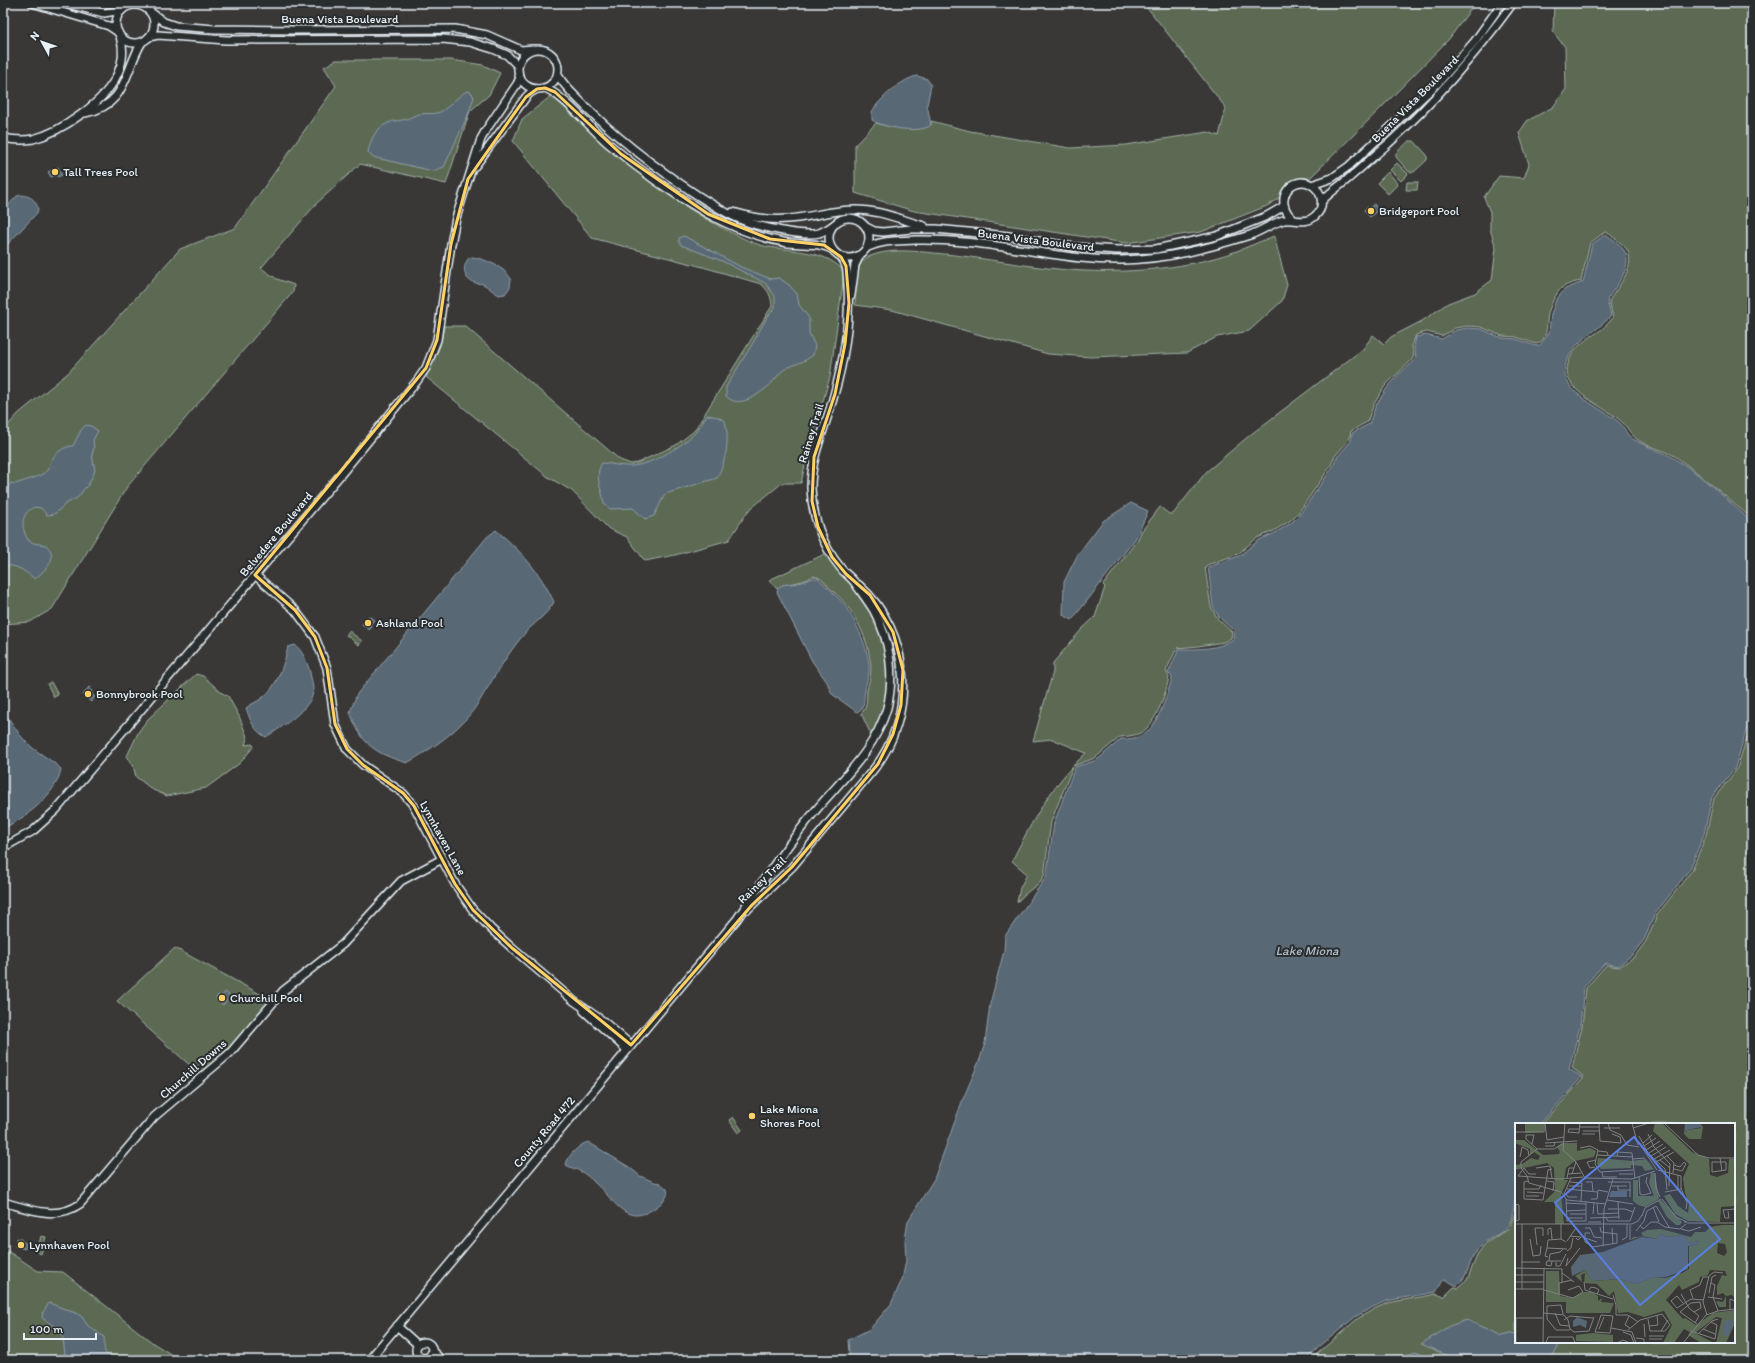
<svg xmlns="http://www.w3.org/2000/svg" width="1755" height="1363" viewBox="0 0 1755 1363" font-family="Itim,sans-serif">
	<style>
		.green { fill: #5b6b53; stroke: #a2aea6 }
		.water { fill: #586775; stroke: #929ea9 }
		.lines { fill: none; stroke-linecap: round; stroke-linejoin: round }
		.secondary-casing { stroke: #e8f1f8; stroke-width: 10 }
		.secondary { stroke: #2a2d2e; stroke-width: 7 }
		.marked { fill: none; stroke: #ffd166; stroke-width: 3; stroke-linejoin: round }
		.poi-dot { fill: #ffd166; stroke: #2a2d2e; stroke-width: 1.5 }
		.labels { text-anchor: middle; stroke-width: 4; stroke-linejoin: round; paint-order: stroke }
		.street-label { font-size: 12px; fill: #e8f1f8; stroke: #2a2d2e }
		.poi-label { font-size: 12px; fill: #e8f1f8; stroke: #2a2d2e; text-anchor: start }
		.water-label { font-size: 13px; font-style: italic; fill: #aebac4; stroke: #2a2d2e }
		.inset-road { fill: none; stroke: #7f8284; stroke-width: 1 }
		.view { fill: #5a7fe2; fill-opacity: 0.15; stroke: #5a7fe2; stroke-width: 2 }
		.inset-edge { fill: none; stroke: #e8f1f8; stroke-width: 2 }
	</style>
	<rect width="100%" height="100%" fill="#393837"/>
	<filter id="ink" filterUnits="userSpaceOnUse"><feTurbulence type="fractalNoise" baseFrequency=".025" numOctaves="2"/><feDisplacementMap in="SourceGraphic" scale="8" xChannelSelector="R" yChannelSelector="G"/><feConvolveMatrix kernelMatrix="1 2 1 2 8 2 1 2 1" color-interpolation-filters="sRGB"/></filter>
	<g filter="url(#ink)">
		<g class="green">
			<path d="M1140,3H1475L1449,39L1386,103L1310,178L1267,206L1201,232L1126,243L914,211L855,193V145L876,123C895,130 912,128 931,125V121L970,131L1070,148L1126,145L1208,132L1219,136L1226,108L1150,11Z"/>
			<path d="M1554,3H1752V519C1728,499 1705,478 1679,459C1669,451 1655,449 1643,443C1631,437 1630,430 1622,422C1608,408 1565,393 1567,369C1570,347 1587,340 1602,329C1606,326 1609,322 1613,318L1609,301C1618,286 1639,264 1625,247C1620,242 1613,237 1608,233L1605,232L1590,243L1581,281C1576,282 1568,284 1563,287C1556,292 1550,306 1548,314C1546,324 1549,340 1536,344L1516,337L1502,336L1481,327L1468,326L1455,328L1442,336L1427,332L1416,335L1412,346L1414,356L1411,361L1398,373L1385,386L1374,404L1367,422L1351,431L1349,440L1335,456L1330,467L1299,512L1290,521L1272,532L1257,538L1238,554L1207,565L1205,567L1211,607L1218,619L1232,632L1231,638L1224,642L1199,646L1177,648L1166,671L1169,677C1167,691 1157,719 1146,729C1139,736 1128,736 1120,737L1095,758L1073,766L1051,822L1044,876L1038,884L1025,894L1017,902L1020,888L1027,874L1012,861C1032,821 1052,784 1086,753L1052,739L1033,741L1053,672V663L1082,629L1095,617L1105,587L1103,585L1138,539L1141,532L1160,507L1169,514H1173L1206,472L1250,435L1363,349L1373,335L1384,344L1391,337L1422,321L1448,303L1475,293L1492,280L1496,248L1490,229V212L1484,197L1499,176L1524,178L1529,164L1519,133L1527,121L1553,107L1566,89L1565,47L1553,32Z"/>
			<polygon points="336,60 451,60 483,65 500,73 489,95 470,111 446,184 360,164 316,204 261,268 277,279 294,285 293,292 127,487 52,609 30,622 3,624 3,431 18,414 68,373 180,249 235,228 336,86 324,67"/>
			<path d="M551,96C600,138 647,185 703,217C718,226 744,240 760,245C788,252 822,248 843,270V282L830,377L808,452L801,483H782L748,511L729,540L675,555L645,561L627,537L609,529L601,521L572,491L548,477L426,377L440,346L444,326H465L620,460L631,464L637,463L676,445L694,431L772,306C771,296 769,291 761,284L703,267L592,238L513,141L522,119Z"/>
			<polygon points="1409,141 1414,141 1427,155 1427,160 1414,172 1409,172 1396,157 1396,153"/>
			<polygon points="1397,163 1408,174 1401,181 1390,170"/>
			<polygon points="1388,172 1398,184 1388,194 1377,183"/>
			<polygon points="1407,182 1418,182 1417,190 1406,190"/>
			<path d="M1274,236L1287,285L1282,301L1249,331L1217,337L1187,353L1091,357L1048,354L892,310L855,305C856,291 853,264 868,257C888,248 913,251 934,253C984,257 1034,269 1085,271C1135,273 1187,268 1234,252C1248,247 1261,241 1274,236Z"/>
			<path d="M827,553C865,600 899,640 884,705C882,716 877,727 872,737L861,713C868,708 866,699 867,691C868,684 871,677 871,670C870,640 854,609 832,590C825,584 823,577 813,576C801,585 785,581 777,589L769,580Z"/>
			<polygon points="349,631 362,641 359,645 346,635"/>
			<polygon points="196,674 203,676 222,693 228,696 239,716 246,734 247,739 245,745 252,744 254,746 240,763 206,788 167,796 153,790 136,777 133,765 127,756 139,731 147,720"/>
			<polygon points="51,682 58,695 54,697 47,684"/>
			<polygon points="1752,720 1752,1360 1310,1360 1357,1319 1374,1309 1387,1303 1437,1294 1444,1297 1454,1287 1458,1288 1467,1280 1478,1253 1486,1243 1509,1228 1516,1210 1516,1342 1734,1342 1734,1124 1542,1124 1583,1079 1583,1076 1572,1068 1582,1026 1586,988 1606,965 1619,967 1635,956 1646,941 1657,915 1692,870 1706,835 1714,798 1737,769"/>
			<polygon points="175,948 271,1000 236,1043 201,1075 117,1001"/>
			<polygon points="733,1117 742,1130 738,1133 729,1120"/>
			<polygon points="41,1236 46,1237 41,1254 37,1252"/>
			<polygon points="3,1248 38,1271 63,1272 153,1343 180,1360 3,1360"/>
		</g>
		<g class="water">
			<path d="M917,76L927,79L931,85L927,105L931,125C921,134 883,128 872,120V112C879,99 902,79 917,76Z"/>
			<path d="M467,91L471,92L474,97L468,115L444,167L433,171L372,157L368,152C371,139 375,129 388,123C394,120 401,121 407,119C412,117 416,114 421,114C426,113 432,114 437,113C446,111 456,97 467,91Z"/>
			<polygon points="58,167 62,175 58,177 57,175 51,177 48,172"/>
			<path d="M21,195C30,196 36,199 38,209L37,213L3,249V211L17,196Z"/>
			<polygon points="1374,204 1378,210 1370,217 1364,210 1367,207 1369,208"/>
			<path d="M1606,234C1612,239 1619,243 1623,249C1636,264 1615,287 1607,300L1611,316C1595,334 1571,341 1565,367C1560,393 1605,409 1620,423C1625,428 1627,436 1633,439C1647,448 1664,451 1677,460C1704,477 1728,501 1752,522V711L1735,768L1712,797L1704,834L1690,869L1655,914L1644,940L1633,954L1618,966L1605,963L1584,987L1580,1026L1569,1069L1582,1077L1540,1124H1516C1516,1146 1520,1211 1507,1227C1500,1236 1487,1237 1478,1249C1468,1262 1470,1274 1457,1286L1444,1279L1436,1292L1386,1301L1373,1307L1355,1317L1319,1347L1306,1360H852L849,1353L848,1340L870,1329L891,1304L902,1280L906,1261L905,1240L908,1221L934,1179L963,1099L980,1059L985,1043L990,1004L1004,951L1005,936L1046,877L1054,823L1075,767L1097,760L1121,739C1130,740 1141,737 1148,731C1159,721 1169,691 1172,677L1168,673L1179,649C1197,649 1218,650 1233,639L1234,631L1219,617L1213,607L1208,567L1239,556L1259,540L1273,534L1291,523L1300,514L1332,468L1337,457L1351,441L1352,433L1369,424L1376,405L1387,388L1399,374L1413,362L1416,357L1414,347L1416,337L1426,335L1442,339L1456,330L1468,328L1481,329L1502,338L1516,339L1536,346L1540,345L1549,333L1551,314L1556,300L1565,289L1583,282L1592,244Z"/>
			<path d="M684,236L741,267L771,279L779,278L789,285L797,294L799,305L809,318V333L815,346L813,355C805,362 795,364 785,369C777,374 773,384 765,389C754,398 737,408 726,396V387L754,341L766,319L775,307V296L765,283L722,261L681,245L679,242V238Z"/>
			<path d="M472,257C485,259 505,267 511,279L510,287L505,294L499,295C493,292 489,287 483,284C480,283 476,284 473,282C463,279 462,265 469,258Z"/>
			<path d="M707,415L718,417L725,421C730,440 726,461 717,478L665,494L654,516L645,519L633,508L610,509L604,504C603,490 593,477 602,463C610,463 618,466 626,466C647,468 681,447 695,433C700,428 703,420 707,415Z"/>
			<path d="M86,425L91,426L98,431L93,440L94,448L92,454L95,471L88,485L82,491C80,498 73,500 67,503C59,508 58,515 47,515L41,508L34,507C20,514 21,528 28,540L33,543L46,545C60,558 45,570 35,579C27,573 14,562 3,567V492L11,483L15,484C23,481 42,477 47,470C50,467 50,462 52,459C57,452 65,446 73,446L81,430Z"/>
			<polygon points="1131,503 1148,511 1136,538 1072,620 1063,615 1064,582 1078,554 1103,521"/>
			<path d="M496,530C521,551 541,573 554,602C547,615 534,623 525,633C507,654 493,679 479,702C462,729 433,748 407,763C374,753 362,745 350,712L357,694L487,537Z"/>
			<path d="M814,578H818L822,582C827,587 832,591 837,597C853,612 871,651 869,673C868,679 865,685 865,691C863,700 866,708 857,712L832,694L827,682L812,661L777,592C778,582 790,585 798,583C804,582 808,579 814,578Z"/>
			<polygon points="369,616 374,620 370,625 372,627 369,630 362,624"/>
			<path d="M295,645C303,651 307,663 310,672C311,680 315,689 312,696C308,710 278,730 266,737C254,731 250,720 246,708C251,704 257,702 262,698C277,688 284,664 288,647Z"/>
			<polygon points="89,687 92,690 91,693 95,697 91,702 83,695"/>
			<path d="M3,712C12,721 17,733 26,742C37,753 51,759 61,769C57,794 25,819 3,828Z"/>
			<polygon points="225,992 230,996 223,1005 216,999 218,995 221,997"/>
			<path d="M588,1142L629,1167L640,1176L654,1182L660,1183L667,1189C669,1195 665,1200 660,1204C627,1231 617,1202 595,1183C591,1179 586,1174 580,1171C576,1169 571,1168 566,1165C567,1156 580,1144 588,1142Z"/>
			<polygon points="17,1238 21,1239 21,1241 26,1243 25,1249 15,1246"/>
			<path d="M49,1303L78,1314L82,1317L88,1326L104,1337C105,1349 101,1351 113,1360H62L65,1354L63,1338L57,1328L42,1318L43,1312Z"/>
			<polygon points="1467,1320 1501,1336 1516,1333 1516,1342 1560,1342 1551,1360 1457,1360 1421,1344 1452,1325"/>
			<polygon points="1416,1352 1433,1360 1398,1360 1403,1356"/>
		</g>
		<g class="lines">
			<g class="secondary-casing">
				<g id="secondary">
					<polyline points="32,3 109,26 118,32"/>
					<polyline points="64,3 104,13 122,10"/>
					<circle cx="135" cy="24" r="19"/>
					<polyline points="148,10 164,22 176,26 215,29 294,30 455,29 487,35 521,50 533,49"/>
					<polyline points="149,37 158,35 226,40 443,39 470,42 493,49 507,55 518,66"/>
					<circle cx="538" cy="69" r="20"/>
					<path d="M558,75C563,85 573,94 581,102C616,138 656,168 697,195C712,204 726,214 742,220C759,227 803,237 819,233C825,231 830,228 835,224"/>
					<path d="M545,88C566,97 590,128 609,144C639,170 673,194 708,214C733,228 759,238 788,243C803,245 818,242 832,249"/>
					<path d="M85,113C128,105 124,71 142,42"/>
					<path d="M3,138C13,140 23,141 33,139C61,132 105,102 117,75C123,63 124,49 120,36"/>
					<polyline points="475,166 526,97 530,93 537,89"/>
					<polyline points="1312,185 1332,178 1349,166 1438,83 1475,41 1502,3"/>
					<path d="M1322,201C1330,192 1340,186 1349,178C1362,167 1375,155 1388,144C1435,101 1476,54 1513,3"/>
					<path d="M733,212C750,217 768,221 787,219C809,218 831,210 853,210C877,209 902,220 924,226"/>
					<circle cx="849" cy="238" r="20"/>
					<polyline points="866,227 874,231 883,232 911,229 936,229 1009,236 1074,247 1117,250 1156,249 1217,236 1267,216 1284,206"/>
					<path d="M868,247C883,240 899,241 915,240C949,239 984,244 1018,249C1053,254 1087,261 1123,260C1167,259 1209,248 1250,235C1262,231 1272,223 1284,220C1294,218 1306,225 1315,216C1325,208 1323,192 1312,185C1293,173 1271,200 1293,219"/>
					<polyline points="851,295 855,265 860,255"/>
					<polyline points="255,575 295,610 315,637 327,668 335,724 347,749 363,765 403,793 414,806 455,884 473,910 491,929 512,948 574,1001 603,1021 631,1045"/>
					<polyline points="3,848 33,831 56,810 342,473 417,381 426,368 437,340 451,244 456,218 481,139 486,130 517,84 520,78"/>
					<path d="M748,909L792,867L873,770C917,716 912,632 859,585"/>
					<polyline points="584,1011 627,1050"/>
					<path d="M3,1202C29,1209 56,1221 80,1204L154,1117L230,1053L283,991L343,944L401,881L442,859"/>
					<polyline points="397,1326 417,1344"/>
					<circle cx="424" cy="1350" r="8"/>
					<polyline points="432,1351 442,1360"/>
					<path d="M369,1360L737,919C762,882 787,845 816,810C843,778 875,750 887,708C895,675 890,640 874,611C868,601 861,592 855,583C851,577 844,573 840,567C822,545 812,516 811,488C811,454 826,427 834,395C844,360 850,321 848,285C847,275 848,265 841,257"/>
				</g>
			</g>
			<use href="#secondary" class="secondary"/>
		</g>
	</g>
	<path class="marked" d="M545,88L555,92L621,154L708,214L770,239L824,245L841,257L846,266L849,303L845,344L835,394L814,457L812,501L818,527L832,557L846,574L870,595L893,632L903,670L901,705L893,734L878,764L792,867L752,905L631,1045L512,948L473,910L455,884L414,806L403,793L363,765L347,749L335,724L327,668L315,637L295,610L255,575L426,368L437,340L451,244L468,179L526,97L537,89Z"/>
	<g class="poi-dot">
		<circle cx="55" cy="172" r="4"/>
		<circle cx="1371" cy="211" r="4"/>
		<circle cx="368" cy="623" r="4"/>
		<circle cx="88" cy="694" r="4"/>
		<circle cx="222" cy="998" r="4"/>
		<circle cx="752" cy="1116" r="4"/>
		<circle cx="21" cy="1245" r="4"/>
	</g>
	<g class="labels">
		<g class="street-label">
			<text x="340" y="23">Buena Vista Boulevard</text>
			<text transform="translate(1415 99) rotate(-45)" y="4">Buena Vista Boulevard</text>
			<text transform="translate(1036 240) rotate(7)" y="4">Buena Vista Boulevard</text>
			<text transform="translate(811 433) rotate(-73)" y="4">Rainey Trail</text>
			<text transform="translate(276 534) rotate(-50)" y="4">Belvedere Boulevard</text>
			<text transform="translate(443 838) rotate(61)" y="4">Lynnhaven Lane</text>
			<text transform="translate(762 880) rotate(-44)" y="4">Rainey Trail</text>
			<text transform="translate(193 1069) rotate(-41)" y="4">Churchill Downs</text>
			<text transform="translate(544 1132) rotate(-50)" y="4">County Road 472</text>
		</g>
		<g class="poi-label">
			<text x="63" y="176">Tall Trees Pool</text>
			<text x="1379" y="215">Bridgeport Pool</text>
			<text x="376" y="627">Ashland Pool</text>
			<text x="96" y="698">Bonnybrook Pool</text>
			<text x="230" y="1002">Churchill Pool</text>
			<text x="760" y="1113">Lake Miona<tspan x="760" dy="14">Shores Pool</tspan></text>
			<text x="29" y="1249">Lynnhaven Pool</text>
		</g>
		<g class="water-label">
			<text x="1307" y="955">Lake Miona</text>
		</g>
	</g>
	<g transform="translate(1515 1123)">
		<rect width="220" height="220" fill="#393837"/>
		<path d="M10,0H30V9L10,10ZM140,0H147L177,29L194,36L195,52L202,54L213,50L214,36H220V83L206,84L205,99L173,98L160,91L149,73L155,71L163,83L173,90L174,80L170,70L168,55L174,41L138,8ZM183,0H185L188,4L186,16H174L169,11L172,7L186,5ZM0,17H9L28,32L44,31L45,29L42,24L47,20H62V28L75,25L81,28L79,34L60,38L51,45L49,57H53L46,71L49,101H40V79H29L40,68L39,45L32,40L0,47V42L7,41L16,35L23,37L25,33L19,29L15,32V26L0,20ZM83,35L117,38L131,36L139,46L130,48L127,43L116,42V45L86,46L82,41ZM136,50H140L144,76L130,84L123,82L118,78V57H123V73H139L134,60ZM146,77L167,99L165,102H161L152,94L143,78ZM207,102H220V175L217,172L211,173V184H204L201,178L208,179L211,173L208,170L202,172V163L207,152L212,153L210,148L195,147L193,152L185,154L184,159L167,167L164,162L151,177L168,196L170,195L181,202L198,190L220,187V200L211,220H201L207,195L201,194L180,210L199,220H186L173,212L175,209L169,206L159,220H148L157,202L149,188L129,194L113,189L103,190L99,168L94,173L82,161L69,160L70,150L66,152L67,159L60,153L70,147L77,158L105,156L121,161L139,154L151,155L167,150L174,146V123L183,121L184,118L174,120L169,112L153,114L145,111L142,116L127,113L116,117L118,114H122L126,113H128L126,110L132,107L146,106L176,114L180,109H190L195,104ZM203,120L210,121L212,129L209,133L202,130ZM31,148H44L45,173L57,175L69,169H77L83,173V178L87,175L86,179L99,180L95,190H51V179H31ZM78,210L98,212V219L61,218V212Z" fill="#5b6b53" fill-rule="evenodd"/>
		<path d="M170,0L184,1L187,4L172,7L169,11ZM96,68H112V74H94ZM145,111L153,114L169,112L174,120L184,118L183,121L173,123V146L151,154H139L121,161L105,156L77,158L70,147L57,153L56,144L65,132L88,129L127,114L142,116ZM62,194L72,198L71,205L65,202L58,204V198ZM220,195L214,212L209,213L207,210L209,199Z" fill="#586775"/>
		<path class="inset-road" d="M30,0L32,17L49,14M50,0L48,27L61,39L70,55L117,56L140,48M93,0L95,7L106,12L112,22L124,24M117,0L123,22M149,0L183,32L194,35H220M84,1L85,18L106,20L105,14L97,11M64,4H84M89,5H105M118,5L134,0M64,6H54L53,9L64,10V9L65,0M68,8H84M0,9H29M67,11H80M133,11L139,24L155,41L154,63M124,13L133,30L150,46L152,67M30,20L62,18M128,20L137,12M17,21L19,12H11V16L22,26M47,21L39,26H22L6,39V45L12,53L14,60L46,69L52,77L91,81M30,23H39L40,19M126,23L142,47M129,23L141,15M65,25L75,23L83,27L80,41L85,49L118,47M131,27L145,18M83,28L92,29L93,32M134,30L148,21M82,32L117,34M102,33L103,29L117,30L120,56M136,33L151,24M152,33L159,40L158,50M5,34L7,24L13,27L14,33M205,35L207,48M117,36L130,35M139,36L155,27M145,37L155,45M141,39L159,29M197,39H211V47L197,49ZM80,44L75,45L72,39L81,37M21,45L35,43L37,55M159,46L167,48L171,41L169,39L165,44L159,42M143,47L166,53V65L172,80L171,86M87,49L88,54H102M140,50L141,65L145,74M21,51H14L9,45L3,53L44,56L68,54M53,51L66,50M57,51L61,39M104,51H118M163,52V67M124,54L125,71L128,72L136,70L131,59L132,54M52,55L54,45H59M13,58L9,59V76L28,77L33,47L37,46M32,58L39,59L38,68M55,59L67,60L66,78M71,59H77L78,68M93,59H115V74M54,63H67M97,63H112M103,63V67H116M9,66H24L26,62M52,66L82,69M12,69L28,70M150,69L166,66M49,71L56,55M51,71L53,74H62M11,73H24M51,76L52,98H71V78M76,76H82L83,67L93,69M147,76L161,94L172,99H169M92,77L118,81M103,78L104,96M51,80L71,81M82,80L83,91L104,90M0,81L4,82V97L0,98M138,84L144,99M93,86H110L118,89M51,88L71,87M213,88L214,95H210L208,87L220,86M55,91H71M78,91L79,79M127,93L130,85L146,76M53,95H68M75,95L104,94M91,95L93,98H115L120,84M1,98V81M73,99H86M172,100H220M0,101H117L123,98L127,92M7,101V166M46,101V116L51,119M125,102L128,106L136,99H142L150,104L165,106L171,101M70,105H75L79,114L87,115M97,105L98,121M166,106L174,108L186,104M121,108L129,98L132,88L141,83L154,104M75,110H70V119L78,124L102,120V111L86,109L85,104M33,112V106L36,105L37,116M55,113L66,114L63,117L61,115M70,115L82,119M15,116L18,133L25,132L26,123M107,117L112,114V101M115,117V102M52,118L61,105M22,122L20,105H28V113M88,123L89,86L98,56M32,125L33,117L46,116M52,128L56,125L58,115M33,134L30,133L32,125L52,126M53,135L51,143L65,125M34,138L35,131L45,129L48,126M37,138L36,143L31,142L32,138H46M6,139H25M41,139V143H45L51,131M0,145L47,146V159M47,150L59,159M0,152H29M0,159H29M69,159L70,167L98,176M196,160L200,162L198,174L203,188M0,166H29M29,167L58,175L68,169L64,163L53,167M74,167L76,164L81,165L84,167L82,171M194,170L197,154L201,152M44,171V160L57,157M166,171L174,185L184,193L180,200M98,172L101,182V192H113L123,199M193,174L207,176M178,175L175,167L185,162L188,154H194M168,180L162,173L156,178L162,185L176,176L189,177M215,187V176L220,178M179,189L186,185L185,179L176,180L165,189L182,201M28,190L49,192L53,197L55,206L59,209L74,208L79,194M40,190L45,202L54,203M48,191L46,182L32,183V196L41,207H55M86,192L98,193L95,210L80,209ZM192,192L188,179L194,153L199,149L208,150M114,193L110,202L115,205M0,195H28M49,197L55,193L78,195M129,201L130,214M134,203L143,202L142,193M96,205L117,209L121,220M84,206L89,194M188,206L200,211M113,207L125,197L147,191L155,202L150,208H135L133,196M146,208L153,197M176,208L200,216L202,202L196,199M108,209L116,212L119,220M184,210L197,198L203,196M134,213H149M121,215L129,216V220M134,216H147M1,220V195M28,220L29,145M31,220L33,214H58L60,220M102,220L108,217L115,220M168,220L191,192L203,188L220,186"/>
		<path class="view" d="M119,14L205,116L125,182L40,80Z"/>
		<rect width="220" height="220" class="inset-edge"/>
	</g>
	<rect width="1755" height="1363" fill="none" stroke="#2a2d2e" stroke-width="16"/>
	<rect x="8" y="8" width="1739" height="1347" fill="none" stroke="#e8f1f8" stroke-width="1.5" filter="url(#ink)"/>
	<g transform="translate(42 42) rotate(310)" stroke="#2a2d2e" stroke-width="3" paint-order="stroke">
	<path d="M0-3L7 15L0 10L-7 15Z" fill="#e8f1f8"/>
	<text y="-6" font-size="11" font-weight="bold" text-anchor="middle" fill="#e8f1f8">N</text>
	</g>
	<path d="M24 1333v6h72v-6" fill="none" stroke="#e8f1f8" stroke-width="2"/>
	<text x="30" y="1333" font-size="12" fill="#e8f1f8" stroke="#2a2d2e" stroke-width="3" paint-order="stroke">100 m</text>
</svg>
